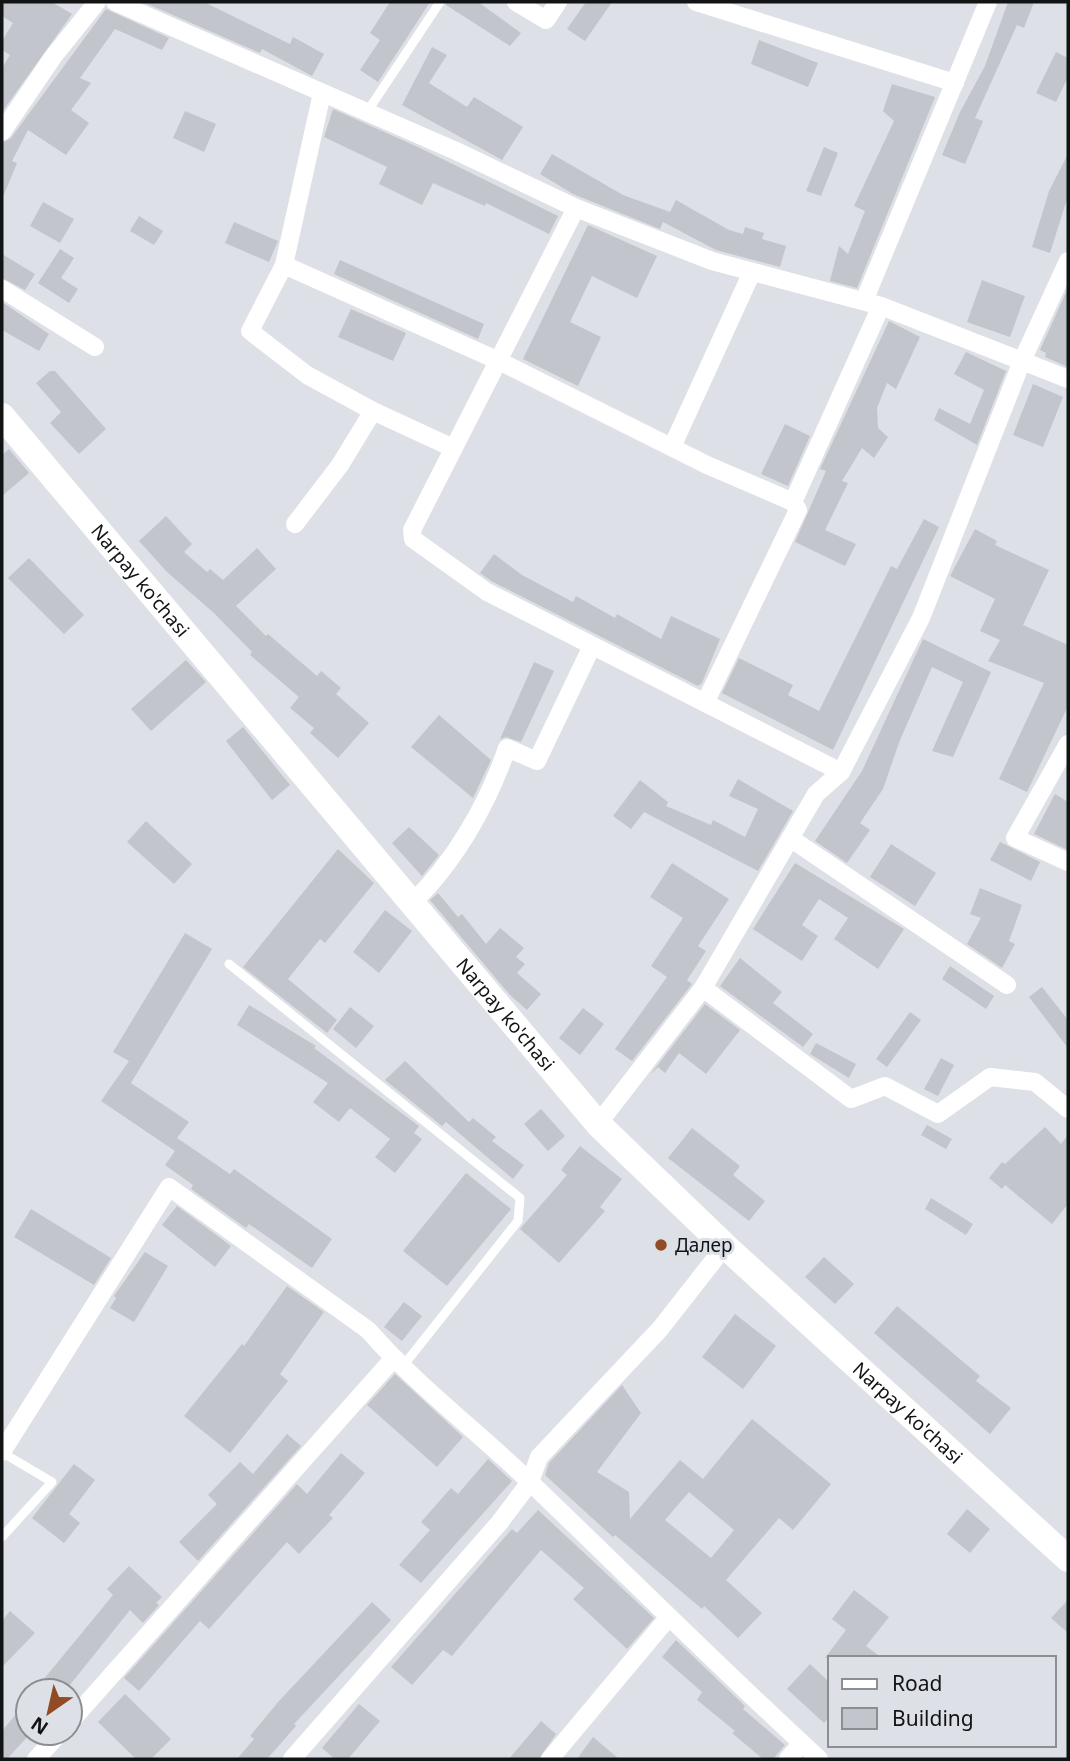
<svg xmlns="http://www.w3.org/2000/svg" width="1070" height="1761" viewBox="0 0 1070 1761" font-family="'Noto Sans',sans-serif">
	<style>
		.building { fill: #c2c5cb; fill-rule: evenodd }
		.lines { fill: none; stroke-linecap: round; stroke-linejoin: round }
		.service { stroke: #fff; stroke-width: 9 }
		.minor { stroke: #fff; stroke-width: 18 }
		.secondary { stroke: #fff; stroke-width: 26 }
		.poi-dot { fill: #924b25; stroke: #dde0e6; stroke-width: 2.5 }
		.labels { text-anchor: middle; stroke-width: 6; stroke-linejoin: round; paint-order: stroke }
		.street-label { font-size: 19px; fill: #121315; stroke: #dde0e6 }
		.poi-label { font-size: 19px; fill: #121315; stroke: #dde0e6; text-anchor: start }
	</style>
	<rect width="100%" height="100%" fill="#dde0e6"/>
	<g class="building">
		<polygon points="2,2 52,2 72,14 2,112 2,68 10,55 2,50 2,41 13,23 2,16"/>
		<polygon points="143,2 204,2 290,44 293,37 324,54 312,76 262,49 260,53"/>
		<polygon points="390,2 430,2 378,82 360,70 380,40 370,33"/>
		<polygon points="447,2 478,2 521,33 510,46 446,5"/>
		<polygon points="586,2 612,2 585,41 567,29"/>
		<polygon points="1008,2 1034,2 1024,28 1017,25 975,118 983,121 965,164 942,155 960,112 985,66"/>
		<polygon points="106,9 169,38 162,50 115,29 80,78 91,83 71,110 89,123 66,155 28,130 12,161 17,163 2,199 2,143 11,138"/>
		<polygon points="759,40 818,63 808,87 751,64"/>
		<polygon points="432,47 447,55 429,83 467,107 474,97 523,127 502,160 402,105"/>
		<polygon points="1056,52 1068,58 1068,77 1056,102 1036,93"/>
		<polygon points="892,84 935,97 857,288 830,281 839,246 848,254 865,211 854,206 894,121 883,111"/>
		<polygon points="333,109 420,148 558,216 549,234 486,203 485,206 433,183 422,205 379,184 387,167 324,137"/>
		<polygon points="185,111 216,124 204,152 173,138"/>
		<polygon points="824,147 838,153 821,196 806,191"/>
		<polygon points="552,154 623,195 670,212 676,200 729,230 743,234 745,227 764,233 762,239 786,246 780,267 716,250 663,222 660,229 573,194 540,174"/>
		<polygon points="1068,154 1068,196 1050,253 1032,247 1049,191"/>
		<polygon points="43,202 74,219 60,243 30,226"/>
		<polygon points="139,216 163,231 154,245 130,231"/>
		<polygon points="234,222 278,241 269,262 225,243"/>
		<polygon points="588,225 657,256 637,298 592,276 570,322 601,337 578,386 523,359"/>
		<polygon points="60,249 74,258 61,278 78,289 69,303 38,283"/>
		<polygon points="2,254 35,274 25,290 2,278"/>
		<polygon points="340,260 484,324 478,339 334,274"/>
		<polygon points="982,280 1025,296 1010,337 967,322"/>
		<polygon points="1068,288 1068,367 1045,357 1046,353 1040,350"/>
		<polygon points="2,302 49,334 39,351 2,330"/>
		<polygon points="351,309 406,333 393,361 338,337"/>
		<polygon points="889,321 920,337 896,389 887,383 877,408 878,428 888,437 874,458 862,448 842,481 848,483 825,530 856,544 845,566 795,542 826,471 820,469"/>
		<polygon points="966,352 1006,371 977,445 934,420 939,408 970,424 984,390 954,374"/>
		<polygon points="50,371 55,371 106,429 79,454 50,423 61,412 36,383"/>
		<polygon points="1033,384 1063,397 1043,447 1013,435"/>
		<polygon points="785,424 810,436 788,486 761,474"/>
		<polygon points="9,449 29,473 2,496 2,455"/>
		<polygon points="166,516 192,544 184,552 207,572 210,569 223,580 257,548 276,569 236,606 266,636 268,634 317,676 321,671 341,688 336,694 369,723 338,758 310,733 314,728 290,708 299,697 250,655 252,652 215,614 167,572 139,541"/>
		<polygon points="924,519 939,527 833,750 722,693 739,658 793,685 788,695 819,711 891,566 897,569"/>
		<polygon points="975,529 997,541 995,545 1049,570 1023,625 1068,645 1068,706 1027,792 999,779 1044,683 988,661 1000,640 980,631 995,599 950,576"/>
		<polygon points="494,554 522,575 573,602 576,596 615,618 617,614 661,639 671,616 720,639 702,683 698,686 493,582 480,573"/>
		<polygon points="29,558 84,615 64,634 8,578"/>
		<polygon points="923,639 991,672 953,757 932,751 963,682 932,667 900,740 883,789 860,823 870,830 847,863 815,841 862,771"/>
		<polygon points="186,660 206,682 151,731 131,709"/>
		<polygon points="534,662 554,671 521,742 506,737 500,739"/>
		<polygon points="439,715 491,760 473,798 411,747"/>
		<polygon points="243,727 290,785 272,800 226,741"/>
		<polygon points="738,779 793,811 758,871 644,812 631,829 613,816 640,780 668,802 666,806 711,825 713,820 745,837 758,809 729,796"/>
		<polygon points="1055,794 1068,802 1068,850 1034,834"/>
		<polygon points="146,821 192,864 174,884 127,842"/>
		<polygon points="409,827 439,855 422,876 392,843"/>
		<polygon points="1000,842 1040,862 1031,881 990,860"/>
		<polygon points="891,844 936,873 915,906 870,877"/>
		<polygon points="338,849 374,883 325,943 320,939 288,979 337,1020 327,1033 243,967"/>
		<polygon points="672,863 729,899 698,946 706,951 687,980 692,984 632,1061 615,1049 667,977 651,966 683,918 650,897"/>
		<polygon points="795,863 904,929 878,969 834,939 848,918 819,899 802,925 818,936 802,961 753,929"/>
		<polygon points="980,888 1022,905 1009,941 1015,944 1002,968 967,944 981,918 970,914"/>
		<polygon points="438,893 458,917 462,914 486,944 500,928 524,948 516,957 525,964 517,973 541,994 527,1010 510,995 430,900"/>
		<polygon points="385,910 412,931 379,973 353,952"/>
		<polygon points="185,933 212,949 131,1083 189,1122 177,1138 230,1174 234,1169 332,1239 312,1268 249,1224 246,1228 191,1189 193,1185 165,1165 175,1151 101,1101 129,1061 113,1052"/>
		<polygon points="740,958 782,992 773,1003 813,1034 803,1047 720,986"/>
		<polygon points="950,966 994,996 986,1009 942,979"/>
		<polygon points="1042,987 1068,1020 1068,1048 1029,997"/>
		<polygon points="705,1004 740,1030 706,1074 679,1053 665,1073 658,1067 650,1075"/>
		<polygon points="249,1005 316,1046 314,1048 419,1126 414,1133 422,1139 395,1173 375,1157 390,1139 350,1108 339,1122 313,1102 328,1083 237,1025"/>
		<polygon points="350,1007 374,1026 356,1048 333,1029"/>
		<polygon points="583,1008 604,1024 580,1055 559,1038"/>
		<polygon points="910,1012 921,1020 887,1067 876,1059"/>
		<polygon points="816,1043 856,1064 849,1078 810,1054"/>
		<polygon points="941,1058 954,1065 938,1096 924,1089"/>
		<polygon points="405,1061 469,1122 473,1118 496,1137 492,1141 524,1165 513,1179 446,1122 442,1126 385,1080"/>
		<polygon points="541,1109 565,1136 548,1151 524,1124"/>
		<polygon points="927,1125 952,1139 946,1149 921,1135"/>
		<polygon points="1045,1127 1061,1144 1068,1135 1068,1204 1052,1224 1005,1185 1002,1189 989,1178 1002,1162 1005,1164"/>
		<polygon points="692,1128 740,1166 733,1175 765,1201 749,1221 668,1158"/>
		<polygon points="580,1146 622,1179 600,1207 605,1211 559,1263 520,1229 567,1175 561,1170"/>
		<polygon points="466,1173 511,1209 447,1286 403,1251"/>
		<polygon points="931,1198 973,1224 966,1235 925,1209"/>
		<polygon points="177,1206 231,1246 215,1267 162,1225"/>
		<polygon points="31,1209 111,1258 94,1285 14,1237"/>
		<polygon points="145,1252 168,1266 134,1322 110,1308 116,1298 114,1296"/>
		<polygon points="824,1257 854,1284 835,1304 805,1277"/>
		<polygon points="287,1286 324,1312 280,1374 288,1381 230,1453 184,1416 242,1344 244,1346"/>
		<polygon points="404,1302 422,1316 402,1341 384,1327"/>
		<polygon points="897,1306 980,1376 976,1381 1011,1408 990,1434 874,1333"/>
		<polygon points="735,1314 776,1346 743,1389 702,1357"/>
		<polygon points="395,1374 463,1437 437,1467 367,1405"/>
		<path d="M622,1385L641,1413L597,1472L629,1492L630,1519L680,1460L703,1479L752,1419L831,1484L793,1530L779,1518L726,1580L762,1613L738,1638L704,1606L702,1609L615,1535L613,1537L545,1475L549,1463ZM689,1492L734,1530L711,1558L665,1520Z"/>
		<polygon points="287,1434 301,1446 198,1561 179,1542 217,1504 208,1495 240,1462 253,1474"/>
		<polygon points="341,1453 365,1473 329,1515 333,1518 299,1554 287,1542 209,1629 200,1621 139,1691 124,1678 297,1484 307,1494"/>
		<polygon points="488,1459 512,1481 421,1583 399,1565 430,1530 421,1522 451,1488 458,1494"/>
		<polygon points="74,1464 95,1480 69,1514 80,1523 64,1543 32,1518"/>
		<polygon points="967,1509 990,1529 970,1553 947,1534"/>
		<polygon points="538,1510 654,1618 627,1649 573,1599 584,1588 541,1550 452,1656 443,1650 412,1685 391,1667 512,1529 517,1533"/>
		<polygon points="129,1566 162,1597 156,1603 159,1605 143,1623 130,1610 65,1691 34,1691 113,1595 107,1589"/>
		<polygon points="854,1590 889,1617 866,1646 882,1658 825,1658 846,1630 832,1619"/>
		<polygon points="1068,1600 1068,1633 1051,1618"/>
		<polygon points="372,1602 391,1620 294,1724 296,1726 267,1759 237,1759 254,1739 250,1736 279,1701"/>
		<polygon points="10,1611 35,1633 2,1667 2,1621"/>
		<polygon points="676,1640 745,1706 743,1709 785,1745 773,1759 763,1759 732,1733 735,1731 697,1700 702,1692 662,1657"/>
		<polygon points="810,1664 830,1683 830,1716 824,1723 787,1689"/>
		<polygon points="125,1694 171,1739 151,1759 136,1759 98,1722"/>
		<polygon points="28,1700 28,1736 7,1759 2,1759 2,1731"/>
		<polygon points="359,1704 380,1721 348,1759 335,1759 322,1748"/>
		<polygon points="541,1721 556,1734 539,1759 509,1759"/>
		<polygon points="593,1737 619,1759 577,1759"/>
	</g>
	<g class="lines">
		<g class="service">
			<polyline points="367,112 440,2"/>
			<polyline points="229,964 520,1198 518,1221 403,1366"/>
			<polyline points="2,1537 52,1482 3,1453"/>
		</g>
		<g class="minor">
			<polyline points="115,2 456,151 576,208 712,261 881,306 1068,379"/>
			<polyline points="516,2 546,20 558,2"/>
			<polyline points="696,2 955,83"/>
			<polyline points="322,93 284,265 499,361 707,465 793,502 881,306"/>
			<polyline points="2,132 53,57 97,2"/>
			<polyline points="576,208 412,530 413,539 487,592 841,772"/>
			<polyline points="284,265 250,331 307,375 373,411"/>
			<polyline points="2,289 95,347"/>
			<polyline points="864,301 988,2"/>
			<polyline points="672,447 752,272"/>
			<polyline points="295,524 340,465 373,411 453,448"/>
			<polyline points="705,703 798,510 793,502"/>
			<polyline points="1068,744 1015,838 1068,862"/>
			<polyline points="790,838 1007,985"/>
			<path d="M412,903C454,863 488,804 507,748L537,761L592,646"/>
			<polyline points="703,988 851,1099 885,1086 938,1114 990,1077 1035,1082 1068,1109"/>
			<polyline points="598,1124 703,988 816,794 841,772 921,618 1022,361 1068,261"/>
			<path d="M2,1452L169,1187L368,1330C417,1386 477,1431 531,1483C627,1575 721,1669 819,1759"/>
			<polyline points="70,1722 393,1359"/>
			<polyline points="36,1759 60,1733"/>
			<polyline points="292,1759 500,1522 530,1482 539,1457 660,1329 725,1246"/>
			<polyline points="550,1759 668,1618"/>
			<polyline points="788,1759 802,1743"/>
		</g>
		<path class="secondary" id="s1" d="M2,416L598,1124L725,1246L1068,1559"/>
	</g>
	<circle class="poi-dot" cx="661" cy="1245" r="7"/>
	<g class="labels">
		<g class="street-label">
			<text dy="7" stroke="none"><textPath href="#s1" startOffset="215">Narpay ko'chasi</textPath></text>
			<text dy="7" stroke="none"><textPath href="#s1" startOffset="782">Narpay ko'chasi</textPath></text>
			<text dy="7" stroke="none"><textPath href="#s1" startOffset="1349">Narpay ko'chasi</textPath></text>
		</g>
		<g class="poi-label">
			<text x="675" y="1252">Далер</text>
		</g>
	</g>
	<rect width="1070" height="1761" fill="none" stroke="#121315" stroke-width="7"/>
	<rect x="828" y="1656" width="228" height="91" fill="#dde0e6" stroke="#8c8e92" stroke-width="2"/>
	<rect x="842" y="1679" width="35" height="10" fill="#ffffff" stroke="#8c8e92" stroke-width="2"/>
	<text x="892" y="1691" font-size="21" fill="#121315">Road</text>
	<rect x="842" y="1708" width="35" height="21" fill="#c2c5cb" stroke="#8c8e92" stroke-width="2"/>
	<text x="892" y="1726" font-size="21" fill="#121315">Building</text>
	<g transform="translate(49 1712) rotate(214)"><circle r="33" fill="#dde0e6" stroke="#8c8e92" stroke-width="2"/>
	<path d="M0-5L12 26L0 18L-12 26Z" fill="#924b25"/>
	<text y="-10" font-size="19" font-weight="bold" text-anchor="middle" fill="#121315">N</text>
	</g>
</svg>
